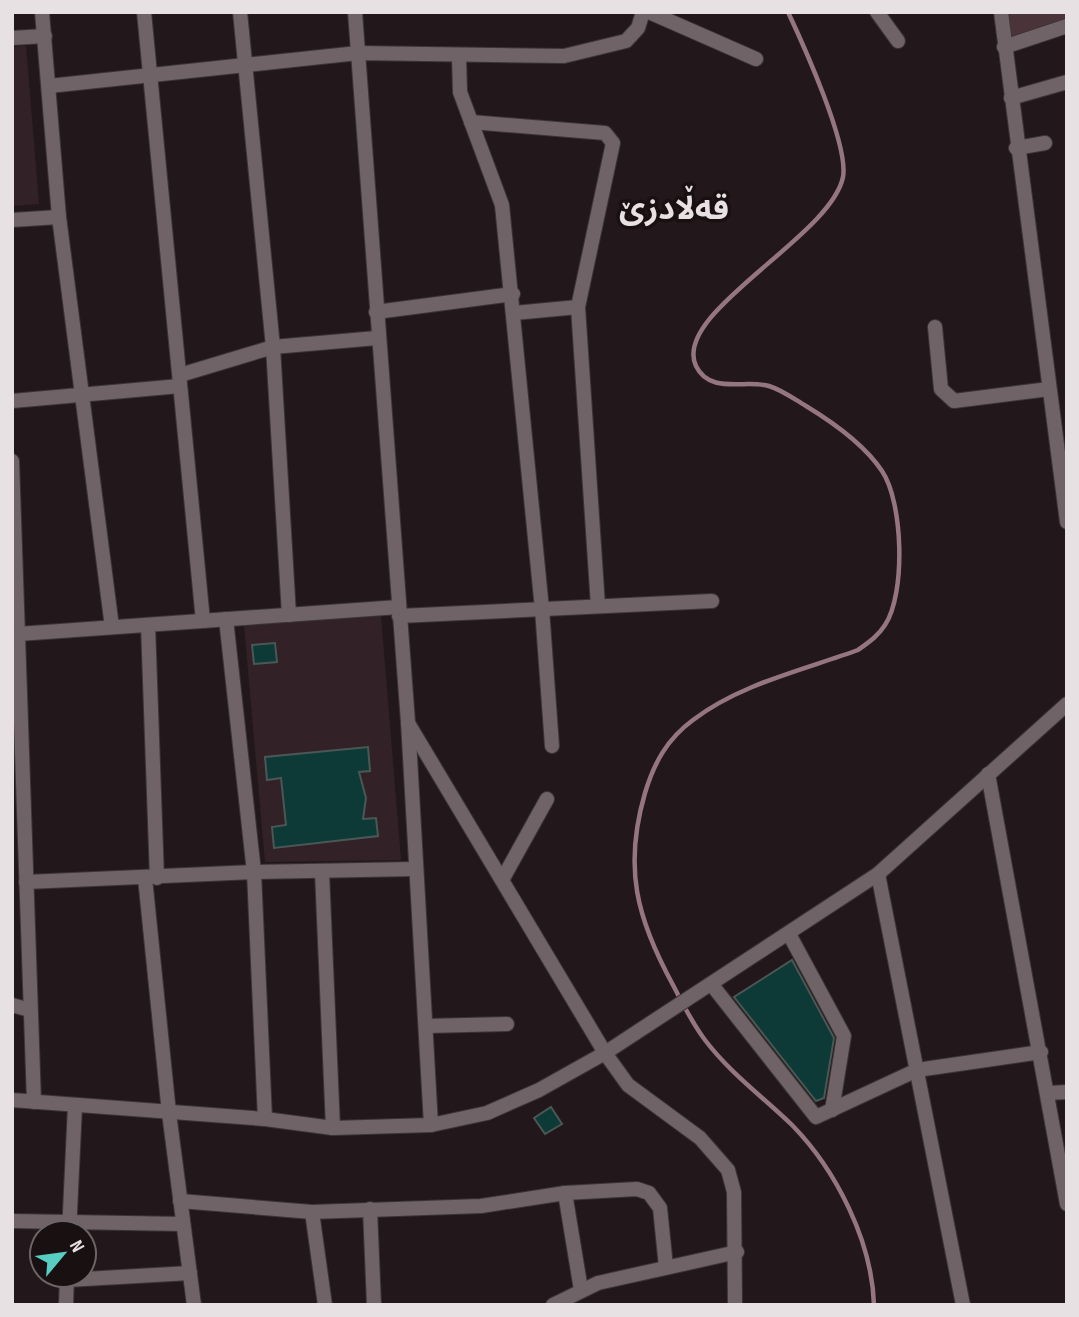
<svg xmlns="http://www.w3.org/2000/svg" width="1079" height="1317" viewBox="0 0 1079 1317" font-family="'Sofia Sans Condensed','Noto Sans Arabic',sans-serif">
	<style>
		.built { fill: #322227 }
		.green { fill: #4b333a }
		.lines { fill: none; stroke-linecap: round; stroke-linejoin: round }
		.stream { stroke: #957680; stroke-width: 4.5 }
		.building { fill: #0d3a36; stroke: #4a5755; stroke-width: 2 }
		.minor-casing { stroke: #3c3537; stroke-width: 16 }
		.minor { stroke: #6f6367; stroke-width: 14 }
		.labels { text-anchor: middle; stroke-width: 7; stroke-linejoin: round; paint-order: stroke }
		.district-label { font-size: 32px; font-weight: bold; fill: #e8e1e3; stroke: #191012 }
	</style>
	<rect width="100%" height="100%" fill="#22181b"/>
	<g class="built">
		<polygon points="26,46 39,204 12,206 12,47"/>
		<polygon points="381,616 401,860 265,862 244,625"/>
	</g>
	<polygon class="green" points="1008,12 1067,12 1067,18 1010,39"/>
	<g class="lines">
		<path class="stream" d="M788,12C803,44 849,145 843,177C831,237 671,313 696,366C710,395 746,379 769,386C782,390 794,399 806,406C834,423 864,444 882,471C903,502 906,593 885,625C878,636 869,642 858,650C803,670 740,684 693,720C667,739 654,763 645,793C623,868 637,919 673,985C683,1004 692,1023 705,1040C730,1073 763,1097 792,1125C836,1170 872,1241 874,1305"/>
	</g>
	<g class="building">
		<polygon points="275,643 277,662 254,664 252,645"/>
		<polygon points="368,747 370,771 359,772 366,798 363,819 376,818 378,836 274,848 272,827 286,825 281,778 267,780 265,757"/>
		<polygon points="792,960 834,1038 824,1098 816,1101 734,997"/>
		<polygon points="551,1107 562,1124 545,1134 534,1118"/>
	</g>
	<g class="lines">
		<g class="minor-casing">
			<g id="minor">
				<polyline points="42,12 59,217 112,627"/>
				<polyline points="144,12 203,621"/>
				<polyline points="240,12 273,347 289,615"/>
				<polyline points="355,12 408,722 431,1125"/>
				<polyline points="649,12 756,59"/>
				<polyline points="877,12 898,41"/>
				<polyline points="1001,12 1067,522"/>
				<polyline points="12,38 45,36"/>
				<polyline points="1004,47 1067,26"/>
				<polyline points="459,56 460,92 502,205 542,609 552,746"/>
				<polyline points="49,86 358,53 564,56 626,41 638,28 643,12"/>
				<polyline points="1011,98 1067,82"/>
				<polyline points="471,122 605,133 613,143 578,307 598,606"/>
				<polyline points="1016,148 1045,143"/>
				<polyline points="12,220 59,217"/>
				<polyline points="376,312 513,294"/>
				<polyline points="514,313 578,307"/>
				<polyline points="935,327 941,389 954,401 1049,389"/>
				<polyline points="180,375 273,347 377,338"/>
				<polyline points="12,401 180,386"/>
				<polyline points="12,461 34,1102"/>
				<polyline points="399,616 712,601"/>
				<polyline points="226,619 254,872 265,1119"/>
				<polyline points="148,625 157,878"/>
				<polyline points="18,634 399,607"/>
				<polyline points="408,723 605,1053 628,1085 700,1138 728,1170 734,1192 735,1305"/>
				<polyline points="988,774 1067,1204"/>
				<polyline points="322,872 333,1128"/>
				<polyline points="878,874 963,1305"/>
				<polyline points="145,878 169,1113 194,1305"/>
				<polyline points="502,880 547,799"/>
				<polyline points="26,882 254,872 415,869"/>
				<polyline points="789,934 844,1036 832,1110"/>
				<polyline points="712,985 816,1117 917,1070 1041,1052"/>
				<polyline points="12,1005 30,1010"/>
				<polyline points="426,1026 507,1024"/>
				<polyline points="1048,1093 1067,1092"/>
				<polyline points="12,1100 265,1119 333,1128 431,1125 487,1113 539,1090 605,1053 878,874 1067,704"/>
				<polyline points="565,1193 581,1290"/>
				<polyline points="180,1201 312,1212 481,1206 565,1193 637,1189 649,1193 660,1208 666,1267"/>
				<polyline points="370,1209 374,1305"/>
				<polyline points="312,1212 325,1305"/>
				<polyline points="12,1221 183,1224"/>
				<polyline points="69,1233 75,1106"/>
				<polyline points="67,1280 190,1273"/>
				<polyline points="66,1305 67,1275"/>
				<polyline points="553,1305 598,1283 737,1252"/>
			</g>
		</g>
		<use href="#minor" class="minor"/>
	</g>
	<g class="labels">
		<g class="district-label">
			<text x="674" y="219">قەڵادزێ</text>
		</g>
	</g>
	<rect width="1079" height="1317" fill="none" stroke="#e8e1e3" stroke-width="28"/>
	<g transform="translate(63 1254) rotate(61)"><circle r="33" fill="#191012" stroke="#6c6466" stroke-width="2"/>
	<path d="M0-5L12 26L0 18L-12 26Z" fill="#57cec1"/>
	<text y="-10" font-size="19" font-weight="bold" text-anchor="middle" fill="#e8e1e3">N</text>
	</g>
</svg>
